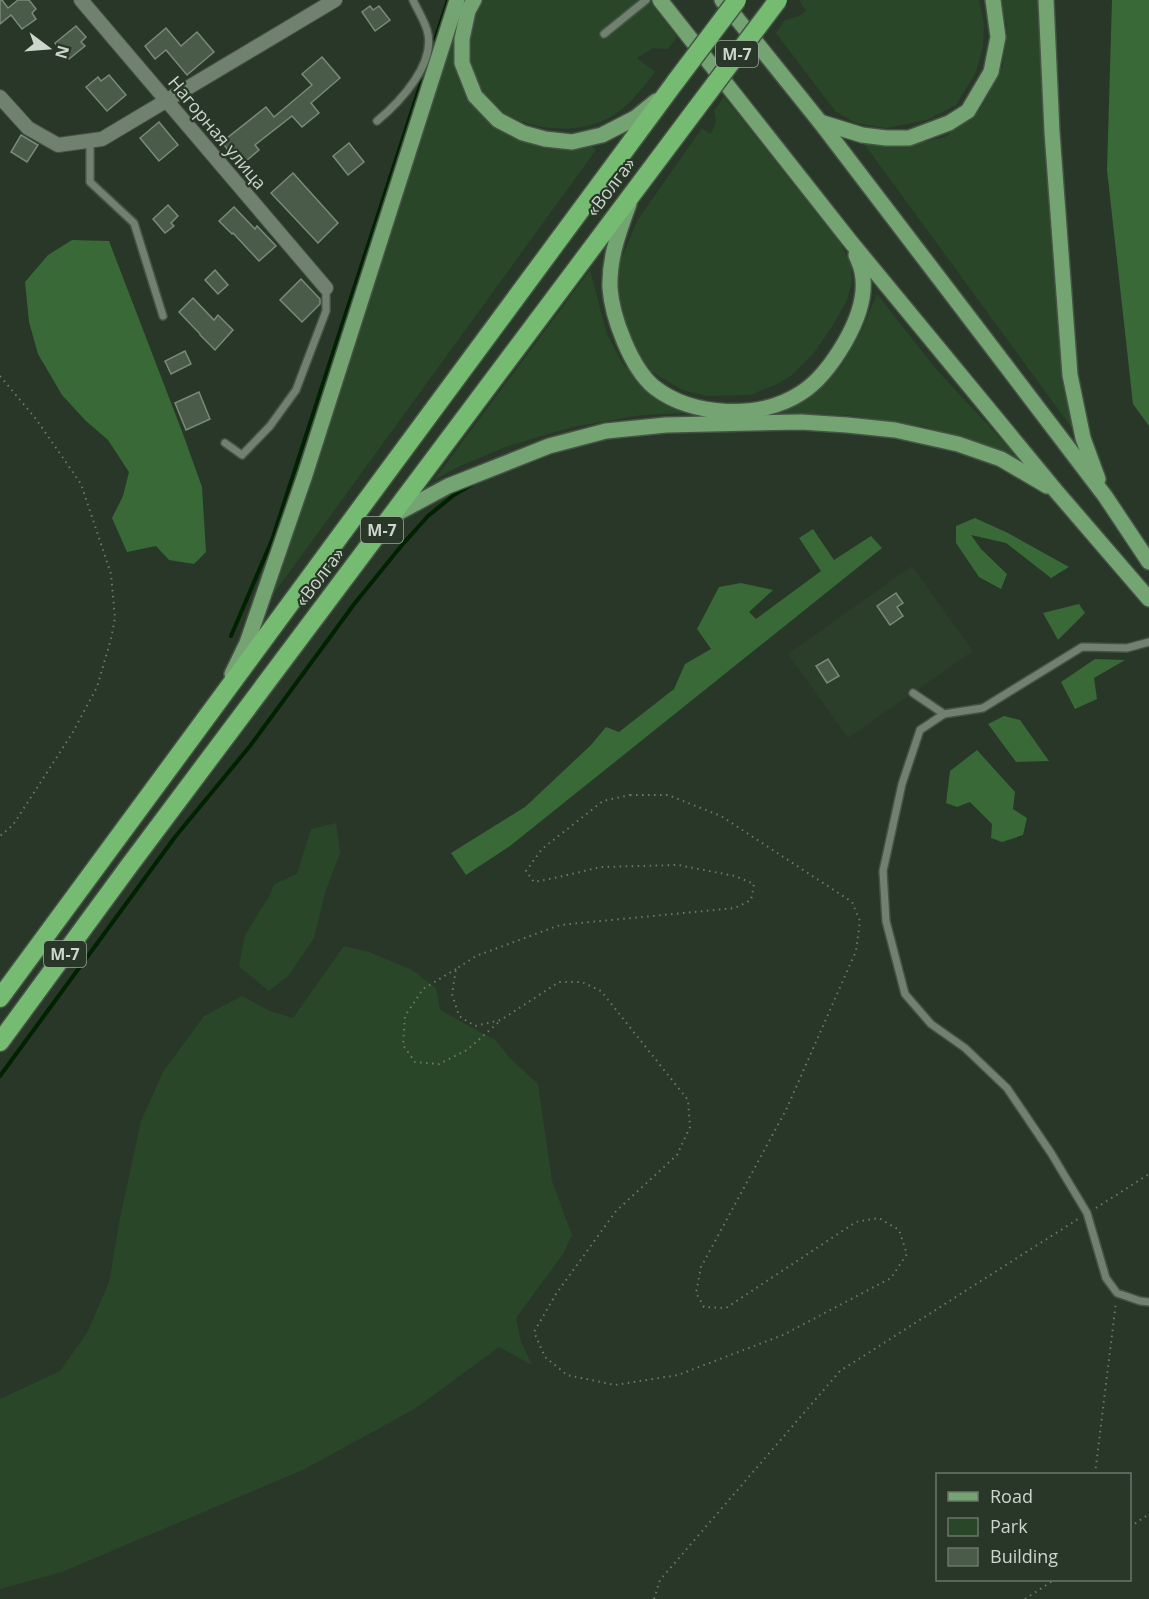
<svg xmlns="http://www.w3.org/2000/svg" width="1149" height="1599" viewBox="0 0 1149 1599" font-family="'Open Sans',sans-serif">
	<style>
		.built { fill: #2a3e29 }
		.green { fill: #2a4629 }
		.forest { fill: #386936 }
		.lines { fill: none; stroke-linecap: round; stroke-linejoin: round }
		.stream { stroke: #020; stroke-width: 4 }
		.building { fill: #4b5b4a; stroke: #798a78; stroke-width: 1.5 }
		.lane-casing { stroke: #465245; stroke-width: 10 }
		.street-casing { stroke: #465245; stroke-width: 16 }
		.primary-casing { stroke: #465245; stroke-width: 18 }
		.highway-casing { stroke: #465245; stroke-width: 21 }
		.path { stroke: #6b786b; stroke-width: 2; stroke-dasharray: 1.5 4.5; stroke-linecap: butt }
		.lane { stroke: #70816f; stroke-width: 7 }
		.street { stroke: #70816f; stroke-width: 14 }
		.primary { stroke: #73a471; stroke-width: 15 }
		.highway { stroke: #75bb72; stroke-width: 18 }
		.highway-bridge-casing { stroke: #465245; stroke-width: 21; stroke-linecap: butt }
		.highway-bridge { stroke: #75bb72; stroke-width: 18 }
		.labels { text-anchor: middle; stroke-width: 4.5; stroke-linejoin: round; paint-order: stroke }
		.shield { fill: #283728; stroke: #9ca69b; stroke-width: 1.5 }
		.shield-label { font-size: 16px; font-weight: bold; fill: #cdd6cc }
		.street-label { font-size: 18px; fill: #cdd6cc; stroke: #283728 }
	</style>
	<rect width="100%" height="100%" fill="#283728"/>
	<polygon class="built" points="912,566 973,651 848,738 788,654"/>
	<g class="green">
		<path d="M480,0H649L677,37L668,49L653,48L637,58L655,72C643,87 631,104 614,115C568,144 483,126 469,67C469,63 469,58 469,53C469,46 468,38 469,30C471,20 476,10 480,0Z"/>
		<polygon points="799,0 979,0 984,24 983,46 976,72 956,105 927,120 886,128 856,123 836,112 776,33 785,20 799,16 806,11"/>
		<polygon points="1000,0 1039,0 1061,362 1072,428 862,141 912,145 945,137 980,110 1003,66 1007,25"/>
		<path d="M453,41C454,52 455,63 457,74C458,79 462,85 465,90C490,139 541,152 592,146L596,150L272,596Z"/>
		<path d="M724,97L841,244L851,265L852,280L847,300L832,327L813,354L791,376L777,384L750,395L707,396L682,390L651,371L632,345L618,299V267L637,221L702,128L710,134C716,126 717,120 714,111Z"/>
		<polygon points="590,270 607,334 622,363 645,388 685,413 642,415 572,427 508,446 460,466 434,480"/>
		<polygon points="877,294 935,368 1028,468 973,442 927,427 846,415 804,414 763,415 818,389 842,365 861,332"/>
		<polygon points="336,823 340,853 325,893 314,938 288,976 269,991 239,966 245,935 270,895 274,884 297,874 311,829"/>
		<polygon points="344,946 369,952 412,970 436,988 440,1010 495,1040 510,1058 538,1084 552,1181 572,1235 563,1254 516,1318 521,1342 532,1365 499,1347 416,1408 305,1469 62,1572 0,1589 0,1399 60,1371 87,1333 109,1282 120,1218 141,1121 163,1072 204,1016 242,996 270,1011 293,1018"/>
	</g>
	<g class="forest">
		<polygon points="1112,0 1149,0 1149,426 1133,404 1107,170"/>
		<polygon points="72,240 109,241 183,434 202,487 206,552 194,564 169,560 156,546 127,552 112,518 123,496 129,472 108,440 86,421 62,395 38,354 29,322 25,282 48,255"/>
		<polygon points="975,518 1008,533 1069,567 1051,578 1006,543 971,535 981,549 1007,574 1001,589 979,577 956,543 956,526"/>
		<polygon points="813,529 834,560 871,536 882,548 510,846 466,875 451,853 525,807 591,745 606,727 619,732 674,689 685,664 711,649 697,629 719,587 741,583 773,590 749,612 756,619 821,571 799,538"/>
		<polygon points="1079,604 1085,613 1058,640 1043,613"/>
		<polygon points="1095,659 1125,660 1094,678 1097,699 1075,709 1061,682"/>
		<polygon points="1004,716 1020,720 1049,761 1016,762 988,724"/>
		<polygon points="977,750 1015,792 1013,809 1027,818 1023,835 1002,842 991,838 992,824 970,802 957,807 946,803 950,771"/>
	</g>
	<g class="lines">
		<g class="stream">
			<polyline points="231,636 272,540 448,0"/>
			<polyline points="0,1076 175,837 250,746 355,603 402,545 428,516 454,495 474,483"/>
		</g>
	</g>
	<g class="building">
		<polygon points="0,0 2,0 8,8 18,0 29,0 36,9 32,13 36,19 22,29 11,15 0,24"/>
		<polygon points="370,6 373,10 379,6 390,20 375,31 362,12"/>
		<polygon points="76,26 86,37 81,42 85,46 69,59 55,43"/>
		<polygon points="166,28 181,46 197,32 214,52 187,75 166,50 155,59 145,46"/>
		<polygon points="322,57 340,78 311,103 319,113 302,127 292,116 255,145 259,150 246,161 241,155 235,160 222,142 266,107 274,117 312,85 302,74"/>
		<polygon points="109,75 126,95 107,111 86,87 98,77 101,81"/>
		<polygon points="159,122 178,145 159,161 140,138"/>
		<polygon points="21,135 38,145 27,162 11,152"/>
		<polygon points="349,143 364,162 348,175 333,156"/>
		<polygon points="293,173 338,223 318,243 271,193"/>
		<polygon points="168,205 178,216 171,223 174,226 165,233 153,219"/>
		<polygon points="234,207 255,229 257,226 276,246 259,261 233,233 232,234 219,221"/>
		<polygon points="215,270 228,285 218,294 205,280"/>
		<polygon points="301,279 320,299 320,304 302,322 280,300"/>
		<polygon points="193,298 214,320 218,315 233,330 215,350 200,335 200,334 179,312"/>
		<polygon points="185,351 191,364 171,374 165,361"/>
		<polygon points="199,392 210,419 186,430 175,403"/>
		<polygon points="896,593 903,603 897,607 903,616 890,625 877,606"/>
		<polygon points="828,659 839,676 827,683 816,666"/>
	</g>
	<g class="lines">
		<g class="lane-casing">
			<g id="lane">
				<polyline points="604,34 646,0"/>
				<path d="M377,121C400,102 437,63 427,30C424,20 417,9 413,0"/>
				<polyline points="90,141 90,182 134,223 163,316"/>
				<polyline points="225,443 242,455 270,426 296,390 326,311 326,288"/>
				<polyline points="913,693 944,714 983,708 1082,647 1127,648 1149,642"/>
				<polyline points="944,714 920,730 902,784 883,871 886,921 905,994 931,1024 965,1048 1007,1088 1051,1153 1087,1213 1106,1278 1117,1293 1140,1301 1149,1302"/>
			</g>
		</g>
		<g class="street-casing">
			<g id="street">
				<polyline points="81,0 326,288"/>
				<polyline points="0,97 28,128 58,145 102,139 335,0"/>
			</g>
		</g>
		<g class="primary-casing">
			<g id="primary">
				<polyline points="474,0 468,11 462,39 462,63 475,96 498,120 523,133 545,139 572,142 602,135 635,118 656,101"/>
				<polyline points="660,0 850,241 1056,491 1149,599"/>
				<polyline points="722,0 820,122 952,295 1105,496 1149,562"/>
				<polyline points="1046,0 1052,132 1070,375 1083,438 1098,479"/>
				<polyline points="820,122 862,135 886,138 909,138 949,123 968,111 991,72 998,37 993,0"/>
				<path d="M629,204C619,232 609,257 610,288C612,317 631,368 654,387C692,417 760,420 801,393C820,381 834,361 845,342C857,321 867,296 862,272C861,266 858,260 856,255"/>
				<polyline points="392,516 448,486 549,446 606,431 666,425 801,422 847,425 895,430 958,444 1001,459 1047,486"/>
				<polyline points="232,674 247,643 305,475 457,0"/>
			</g>
		</g>
		<g class="highway-casing">
			<g id="highway">
				<polyline points="0,998 340,536 676,81"/>
				<polyline points="0,1042 129,866 696,109"/>
			</g>
		</g>
		<g class="path">
			<polyline points="0,376 36,419 81,484 111,574 115,618 111,639 97,687 73,732 13,825 0,836"/>
			<polygon points="630,795 668,795 721,816 852,902 860,921 856,951 786,1110 701,1267 696,1293 704,1307 726,1308 856,1222 879,1218 899,1230 907,1254 891,1278 783,1335 678,1375 615,1385 567,1375 545,1357 534,1332 556,1294 616,1211 677,1155 690,1127 688,1100 601,991 582,982 559,982 501,1020 475,1026 459,1016 452,994 456,969 476,956 560,925 735,908 751,900 754,884 735,876 678,865 601,867 559,877 534,882 526,871 542,849 603,801"/>
			<polyline points="456,969 423,989 405,1016 403,1045 415,1062 439,1064 467,1050 499,1022"/>
			<polyline points="1096,1208 1149,1174"/>
			<polyline points="1095,1474 1116,1302"/>
			<polyline points="1130,1527 1149,1514"/>
			<polyline points="654,1599 660,1580 840,1371 1078,1219"/>
			<polyline points="1025,1599 1054,1580"/>
		</g>
		<use href="#lane" class="lane"/>
		<use href="#street" class="street"/>
		<use href="#primary" class="primary"/>
		<use href="#highway" class="highway"/>
		<g class="highway-bridge-casing">
			<g id="highway-bridge">
				<polyline points="676,81 737,0"/>
				<polyline points="696,109 778,0"/>
			</g>
		</g>
		<use href="#highway-bridge" class="highway-bridge"/>
	</g>
	<g class="labels">
		<g class="shield">
			<rect x="716" y="41" width="42" height="26" rx="4.5"/>
			<rect x="361" y="517" width="42" height="26" rx="4.5"/>
			<rect x="44" y="941" width="42" height="26" rx="4.5"/>
		</g>
		<g class="shield-label">
			<text x="737" y="60">М-7</text>
			<text x="382" y="536">М-7</text>
			<text x="65" y="960">М-7</text>
		</g>
		<g class="street-label">
			<text transform="translate(217 133) rotate(50)" y="6">Нагорная улица</text>
			<text transform="translate(611 187) rotate(-53)" y="6">«Волга»</text>
			<text transform="translate(320 577) rotate(-53)" y="6">«Волга»</text>
		</g>
	</g>
	<rect x="936" y="1473" width="195" height="108" fill="#283728" stroke="#6a776a" stroke-width="1.5"/>
	<rect x="948" y="1492" width="30" height="9" fill="#73a471" stroke="#6a776a" stroke-width="1.5"/>
	<text x="990" y="1503" font-size="18" fill="#cdd6cc">Road</text>
	<rect x="948" y="1518" width="30" height="18" fill="#2a4629" stroke="#6a776a" stroke-width="1.5"/>
	<text x="990" y="1533" font-size="18" fill="#cdd6cc">Park</text>
	<rect x="948" y="1548" width="30" height="18" fill="#4b5b4a" stroke="#6a776a" stroke-width="1.5"/>
	<text x="990" y="1563" font-size="18" fill="#cdd6cc">Building</text>
	<g transform="translate(48 48) rotate(106)" stroke="#283728" stroke-width="4.5" paint-order="stroke">
	<path d="M0-4.5L10 22L0 15L-10 22Z" fill="#cdd6cc"/>
	<text y="-9" font-size="16" font-weight="bold" text-anchor="middle" fill="#cdd6cc">N</text>
	</g>
</svg>
